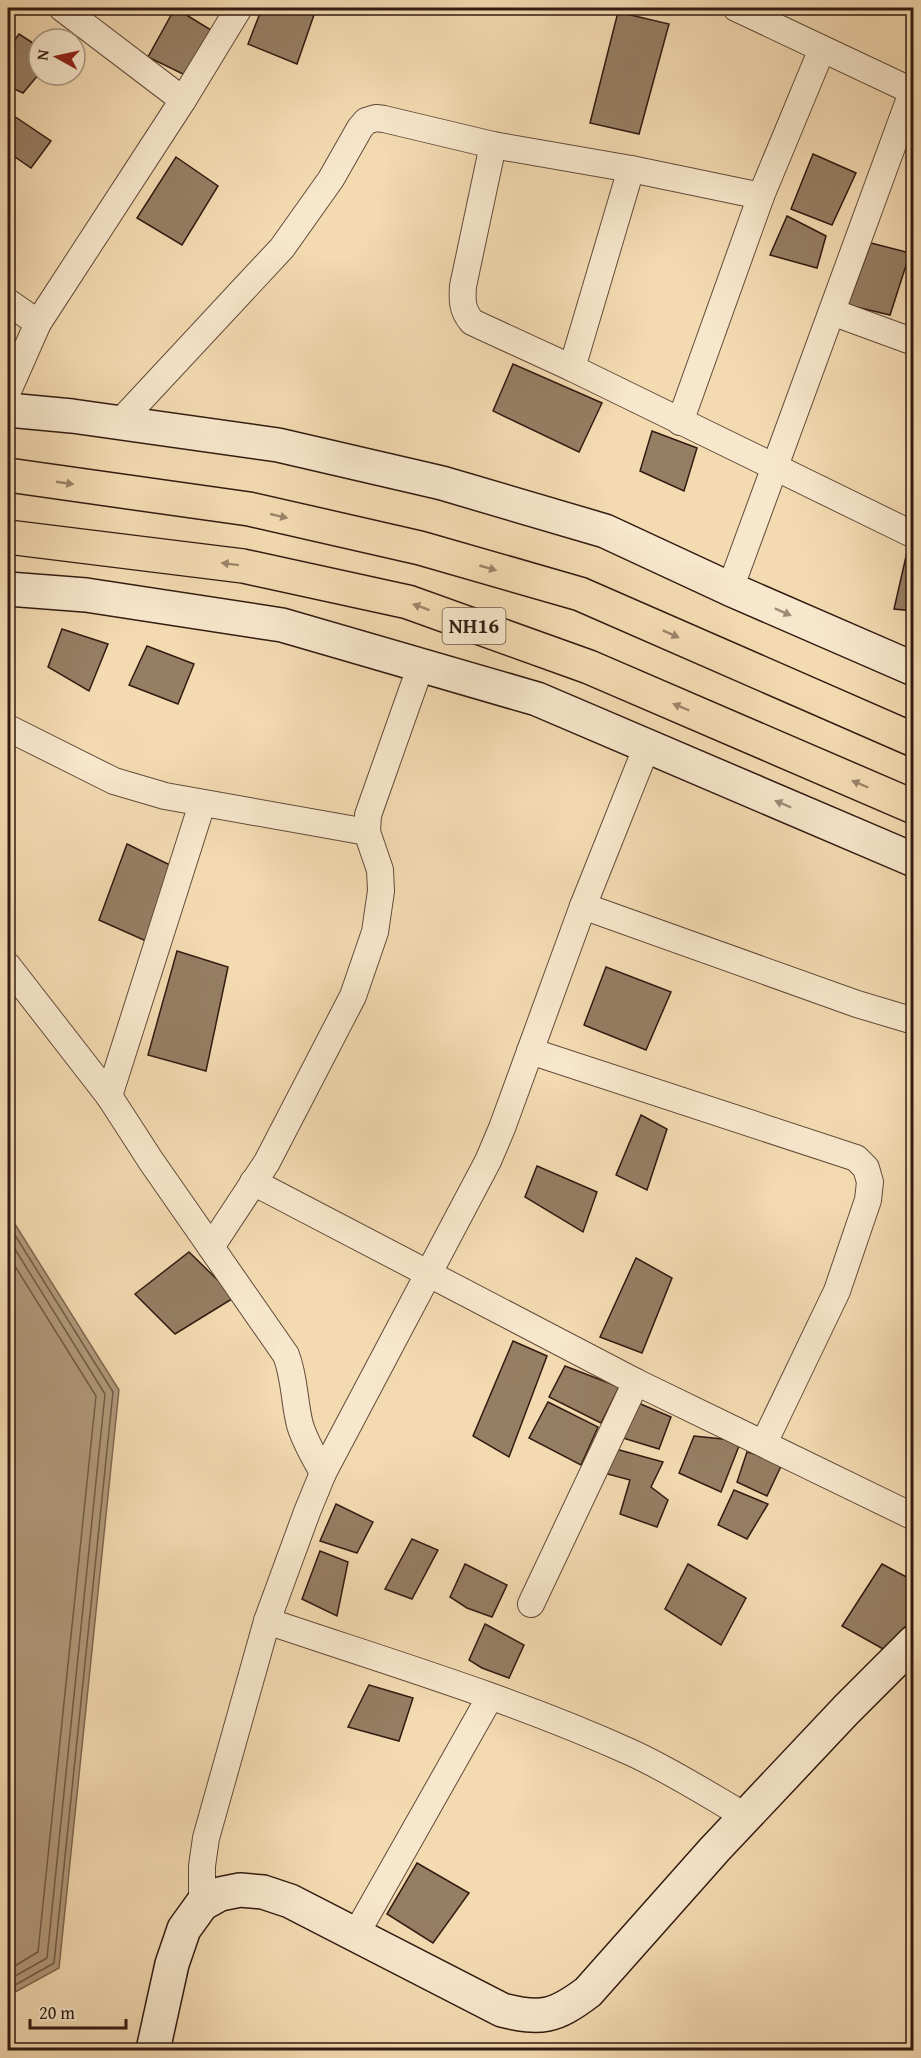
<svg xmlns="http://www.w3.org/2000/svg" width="921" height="2058" viewBox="0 0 921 2058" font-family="'Gentium Book Plus',serif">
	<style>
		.water { fill: #b1997b; stroke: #7e6751; stroke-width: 1.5 }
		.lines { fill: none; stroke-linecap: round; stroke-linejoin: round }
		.shore { stroke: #725a46; stroke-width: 1.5 }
		.building { fill: #967e64; stroke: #321b11; stroke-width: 1.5 }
		.minor-casing { stroke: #624b39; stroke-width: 28 }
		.secondary-casing { stroke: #321b11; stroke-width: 36 }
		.trunk-casing { stroke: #321b11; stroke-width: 36 }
		.minor { stroke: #f7e7cc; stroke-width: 26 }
		.secondary { stroke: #f7e7cc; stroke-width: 33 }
		.trunk { stroke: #f3dab1; stroke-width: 33 }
		.oneway { fill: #9c8469 }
		.oneway2 { fill: #9e8b78 }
		.labels { text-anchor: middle; stroke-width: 4.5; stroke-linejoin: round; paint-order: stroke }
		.shield { fill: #f7e7cc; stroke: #6d5849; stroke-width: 1.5 }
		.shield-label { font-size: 21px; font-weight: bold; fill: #321b11 }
	</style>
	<rect width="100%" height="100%" fill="#f3dab1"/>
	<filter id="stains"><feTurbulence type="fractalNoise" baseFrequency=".00333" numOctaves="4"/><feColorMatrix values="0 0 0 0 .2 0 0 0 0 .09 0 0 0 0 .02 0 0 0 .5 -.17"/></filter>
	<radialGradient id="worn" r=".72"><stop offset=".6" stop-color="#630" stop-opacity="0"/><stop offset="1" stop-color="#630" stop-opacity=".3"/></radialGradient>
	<polygon class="water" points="8,1213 119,1390 59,1968 8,1996"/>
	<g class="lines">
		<g class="shore">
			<polyline points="8,1224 113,1392 54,1963 8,1989"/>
			<polyline points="8,1238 105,1394 47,1958 8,1980"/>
			<polyline points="8,1255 96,1396 38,1952 8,1970"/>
		</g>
	</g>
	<g class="building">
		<polygon points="175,8 211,30 187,76 148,57"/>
		<polygon points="262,8 316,9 297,64 248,44"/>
		<polygon points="618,12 669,24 639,134 590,123"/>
		<polygon points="19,34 39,47 39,74 23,93 8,86 8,49"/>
		<polygon points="8,112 51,141 31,168 8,152"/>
		<polygon points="813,154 856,173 832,225 791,209"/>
		<polygon points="176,157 218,186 182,245 137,218"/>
		<polygon points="787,216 826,236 817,268 770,255"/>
		<polygon points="871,243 910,253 890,315 848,305"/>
		<polygon points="513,364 602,403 579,452 493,411"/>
		<polygon points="652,431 697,448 684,491 640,471"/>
		<polygon points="907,552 914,554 914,611 894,609"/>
		<polygon points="62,629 108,644 89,691 48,667"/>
		<polygon points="147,646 194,664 178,704 129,685"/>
		<polygon points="127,844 172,866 146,941 99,920"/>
		<polygon points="177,951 228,967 206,1071 148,1055"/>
		<polygon points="606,967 671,992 646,1050 584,1025"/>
		<polygon points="641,1115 667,1129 647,1190 616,1175"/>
		<polygon points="537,1166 597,1192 583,1232 525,1197"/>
		<polygon points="189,1252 235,1297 175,1334 135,1294"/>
		<polygon points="636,1258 672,1278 642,1353 600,1337"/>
		<polygon points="513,1341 547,1356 509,1457 473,1436"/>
		<polygon points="565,1366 619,1387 601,1423 549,1397"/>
		<polygon points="548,1402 598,1427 581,1465 529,1438"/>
		<polygon points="636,1402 671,1417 659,1449 623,1438"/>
		<polygon points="694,1436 741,1441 721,1492 679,1473"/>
		<polygon points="612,1448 663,1462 651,1487 668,1500 657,1527 620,1514 630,1480 604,1473"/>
		<polygon points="747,1452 783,1462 767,1496 737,1482"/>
		<polygon points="734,1490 768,1504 747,1539 718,1525"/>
		<polygon points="336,1504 373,1522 357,1553 320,1541"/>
		<polygon points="412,1539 438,1550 412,1599 385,1589"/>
		<polygon points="320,1551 348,1562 337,1616 302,1599"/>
		<polygon points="465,1564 507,1585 492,1617 467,1608 450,1597"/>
		<polygon points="688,1564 746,1598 721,1645 665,1609"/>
		<polygon points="882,1564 914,1581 914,1617 885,1650 842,1626"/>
		<polygon points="485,1624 524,1645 509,1678 482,1668 469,1660"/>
		<polygon points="369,1685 413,1698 399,1741 348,1727"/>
		<polygon points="417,1863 469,1893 433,1943 387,1914"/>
	</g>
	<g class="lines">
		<g class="minor-casing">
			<g id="minor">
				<polyline points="62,8 183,100"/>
				<polyline points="736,8 912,91"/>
				<path d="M493,145L463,286C462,301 462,310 472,322L572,368L914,535"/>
				<polyline points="8,302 38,323"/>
				<polyline points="832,312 914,342"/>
				<polyline points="572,368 631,169"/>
				<polyline points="8,391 38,323 183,100 239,8"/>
				<polyline points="680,422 761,196 822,49"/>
				<polyline points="119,423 282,248 331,179 360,128 366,121 376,118 384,119 493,145 631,169 761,196"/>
				<polyline points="730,589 914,87"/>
				<polyline points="8,728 114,781 165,796 367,832"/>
				<polyline points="583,906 857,1004 914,1021"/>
				<path d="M8,966L109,1096L151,1161L286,1355C295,1378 294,1402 300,1425C305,1442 315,1458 323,1473"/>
				<polyline points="530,1051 856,1158 866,1168 870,1182 868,1200 837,1291 764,1443"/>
				<polyline points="109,1096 202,804"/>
				<polyline points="253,1182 636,1382 914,1517"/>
				<polyline points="211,1247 267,1162 353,996 375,932 381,891 380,870 367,832 368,815 421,665"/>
				<polyline points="531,1604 636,1382"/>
				<path d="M267,1621C388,1662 513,1699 630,1752C670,1770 707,1794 745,1816"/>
				<polyline points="202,1904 202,1866 206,1838 267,1621 307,1512 323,1473 488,1161 502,1128 583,906 647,746"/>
				<polyline points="356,1934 490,1697"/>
			</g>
		</g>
		<g class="secondary-casing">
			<g id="secondary">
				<polyline points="8,410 72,416 278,445 442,483 605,531 730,589 914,669"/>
				<polyline points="8,589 86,595 282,625 537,699 914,860"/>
				<path d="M153,2050L172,1964L184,1929L202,1904L220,1894L240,1890L263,1892L290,1901L502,2010C541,2020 555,2017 588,1992L715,1849L846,1710L914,1642"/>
			</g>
		</g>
		<g class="trunk-casing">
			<g id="trunk">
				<polyline points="8,475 249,509 420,548 580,594 914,740"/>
				<polyline points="8,537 243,566 408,602 589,667 914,807"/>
			</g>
		</g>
		<use href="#minor" class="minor"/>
		<use href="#secondary" class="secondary"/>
		<use href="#trunk" class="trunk"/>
	</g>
	<defs><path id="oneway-solid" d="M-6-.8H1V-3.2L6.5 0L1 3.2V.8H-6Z" transform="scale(1.5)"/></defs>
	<g class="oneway">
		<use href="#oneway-solid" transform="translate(65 483) rotate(8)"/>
		<use href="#oneway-solid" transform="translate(279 516) rotate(13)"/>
		<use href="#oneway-solid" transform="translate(230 564) rotate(-173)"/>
		<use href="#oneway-solid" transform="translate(488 568) rotate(16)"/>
		<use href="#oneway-solid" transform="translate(421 607) rotate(-160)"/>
		<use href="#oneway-solid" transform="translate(671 634) rotate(24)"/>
		<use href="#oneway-solid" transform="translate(681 707) rotate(-157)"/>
		<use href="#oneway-solid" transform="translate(860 784) rotate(-157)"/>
	</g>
	<g class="oneway2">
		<use href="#oneway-solid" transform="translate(783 612) rotate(24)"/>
		<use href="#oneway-solid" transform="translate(783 804) rotate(-157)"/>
	</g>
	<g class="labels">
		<rect class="shield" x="442.5" y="608" width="63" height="36" rx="4.5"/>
		<g class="shield-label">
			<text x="474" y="633">NH16</text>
		</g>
	</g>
	<rect width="921" height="2058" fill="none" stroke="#f3dab1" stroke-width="30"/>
	<rect x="9" y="9" width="903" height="2040" fill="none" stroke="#321b11" stroke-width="3"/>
	<rect x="15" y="15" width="891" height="2028" fill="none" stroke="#321b11" stroke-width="1.5"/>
	<g transform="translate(57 57) rotate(278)"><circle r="28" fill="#f7e7cc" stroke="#a89581" stroke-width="1.5"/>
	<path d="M0-4.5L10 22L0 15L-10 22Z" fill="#8f2418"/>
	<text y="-9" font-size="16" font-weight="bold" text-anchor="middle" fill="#321b11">N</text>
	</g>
	<path d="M30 2019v9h96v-9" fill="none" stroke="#321b11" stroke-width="3"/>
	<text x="39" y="2019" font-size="18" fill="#321b11" stroke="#f7e7cc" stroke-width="4.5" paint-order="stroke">20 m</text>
	<rect width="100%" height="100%" filter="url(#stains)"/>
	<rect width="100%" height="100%" fill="url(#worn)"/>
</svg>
